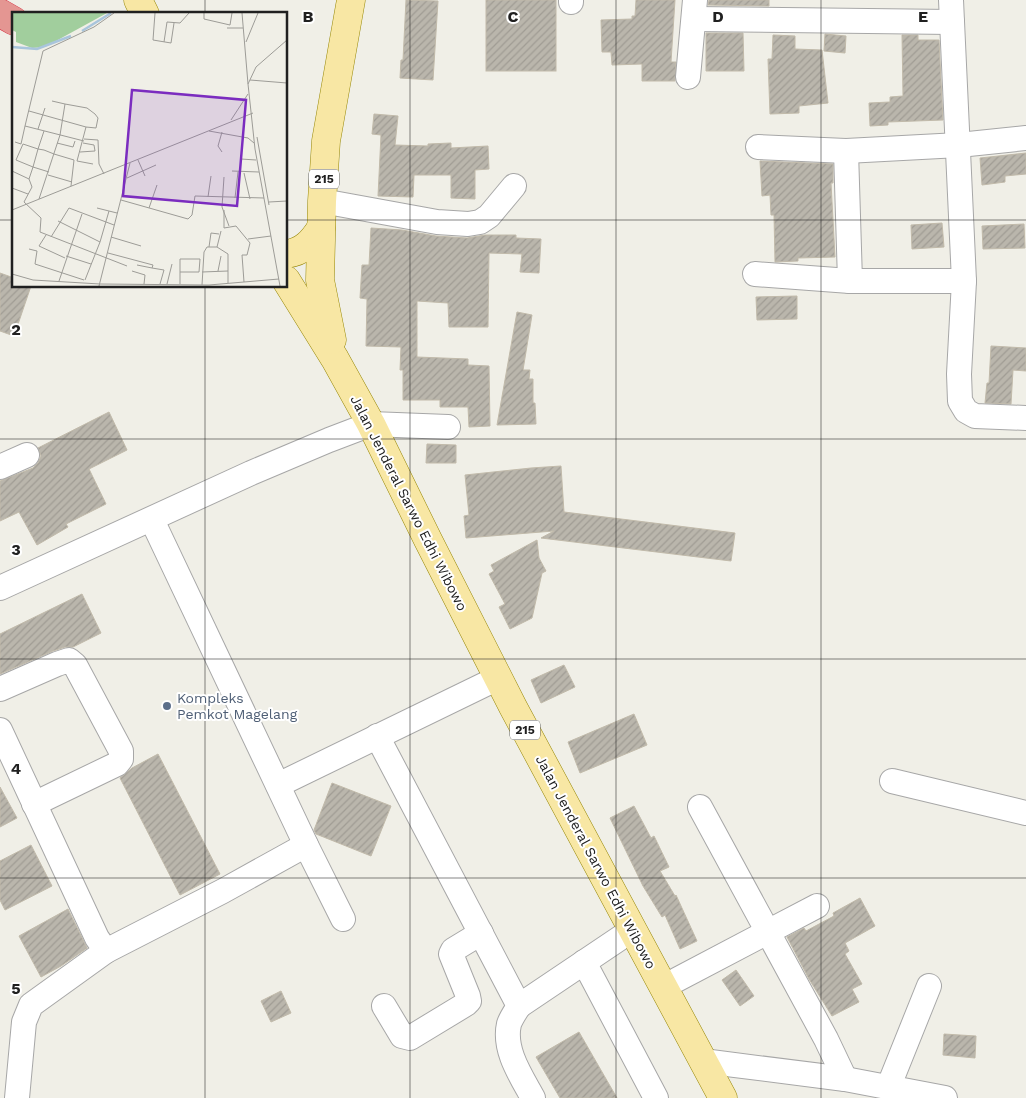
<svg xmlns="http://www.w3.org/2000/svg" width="1026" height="1098" viewBox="0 0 1026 1098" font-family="'Work Sans',sans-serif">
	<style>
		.building { fill: url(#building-hatch); stroke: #c1baaa }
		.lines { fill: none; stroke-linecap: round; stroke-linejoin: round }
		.minor-casing { stroke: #a7a7a7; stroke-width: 26 }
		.major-casing { stroke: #968706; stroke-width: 29 }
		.highway-casing { stroke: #d42e41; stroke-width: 29 }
		.minor { stroke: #fff; stroke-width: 24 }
		.major { stroke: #f8e7a4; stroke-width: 28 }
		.highway { stroke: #e49692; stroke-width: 28 }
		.grid { fill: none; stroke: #202020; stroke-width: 1; stroke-opacity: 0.55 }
		.service-dot { fill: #5c6f8a; stroke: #fff; stroke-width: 2 }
		.labels { text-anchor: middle; stroke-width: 4; stroke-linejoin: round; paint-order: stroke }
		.shield { fill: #fff; stroke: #636363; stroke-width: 1 }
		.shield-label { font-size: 12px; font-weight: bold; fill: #202020 }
		.street-label { font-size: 14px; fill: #202020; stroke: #fff }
		.service-label { font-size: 14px; fill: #4e5e75; stroke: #fff; text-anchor: start }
		.inset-river { fill: none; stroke: #a9c5dc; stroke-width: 2.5 }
		.inset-road { fill: none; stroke: #9d9c97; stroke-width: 1 }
		.view { fill: #7b2cbf; fill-opacity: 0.15; stroke: #7b2cbf; stroke-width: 2.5 }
		.inset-edge { fill: none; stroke: #202020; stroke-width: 2.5 }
		.grid-label { font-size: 16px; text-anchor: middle; font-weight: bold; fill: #202020; stroke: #fff; stroke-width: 4; stroke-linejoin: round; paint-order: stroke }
	</style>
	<defs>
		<pattern id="building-hatch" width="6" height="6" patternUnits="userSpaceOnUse" patternTransform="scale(1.25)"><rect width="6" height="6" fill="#bab6ac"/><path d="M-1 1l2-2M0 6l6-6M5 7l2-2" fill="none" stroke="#a09c94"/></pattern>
	</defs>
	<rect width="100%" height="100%" fill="#f0efe7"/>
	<g class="building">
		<polygon points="406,0 438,1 433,80 400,78 401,60 403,60"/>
		<rect x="486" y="0" width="70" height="71"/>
		<polygon points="636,0 675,0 671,62 676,62 675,81 642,81 642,64 612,65 611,52 602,52 601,20 632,19 632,16 635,16"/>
		<polygon points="709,0 769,0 769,6 708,5"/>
		<polygon points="706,33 743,33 744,71 706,71"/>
		<polygon points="825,34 846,36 845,53 824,51"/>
		<polygon points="773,35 795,36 795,49 822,50 828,103 799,106 799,113 770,114 768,59 772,59"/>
		<polygon points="902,35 918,35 918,40 939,40 943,120 888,122 888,125 870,126 869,103 890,102 890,97 903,96"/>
		<polygon points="374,114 398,116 395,145 428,146 428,144 451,143 451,148 488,146 489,169 475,170 475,199 451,198 451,175 414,175 413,197 378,196 381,135 372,134"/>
		<polygon points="1026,153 1026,174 1005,176 1005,182 982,185 980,158"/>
		<polygon points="760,161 833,164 833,183 831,183 835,257 798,258 798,261 775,262 774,215 771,215 770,195 762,196"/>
		<polygon points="942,223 944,247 912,249 911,225"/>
		<polygon points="1024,224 1025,248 983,249 982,226"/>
		<polygon points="371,228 402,230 436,236 467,238 485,235 516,235 516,238 541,239 539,273 520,272 522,254 489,253 488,327 449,327 448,303 417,301 417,357 468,359 468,365 489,366 490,426 469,427 468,407 440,407 440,400 403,400 403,370 400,370 401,347 366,346 367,299 360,298 362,265 369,265"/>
		<polygon points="0,273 14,278 14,286 31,286 14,336 0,331"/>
		<polygon points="797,296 797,319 757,320 756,297"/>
		<polygon points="517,312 532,315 523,370 530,370 529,379 533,379 533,403 535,403 536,424 497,425"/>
		<polygon points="991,346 1026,348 1026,371 1013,370 1011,404 985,403 987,383 989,383"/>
		<polygon points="109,412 127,450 89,469 106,504 66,524 68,527 37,545 19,512 0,521 0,481 33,468 38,463 41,456 38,448"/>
		<polygon points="427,444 456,445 456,463 426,463"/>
		<polygon points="561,466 564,512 735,533 731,561 541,538 554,531 466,538 464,516 469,515 465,475 531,468"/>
		<polygon points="537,540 539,558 546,571 542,573 532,618 510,629 499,607 505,604 489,574 494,571 491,565"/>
		<polygon points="82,594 101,633 73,647 65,647 53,651 0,674 0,634"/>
		<polygon points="564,665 575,687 541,703 531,680"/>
		<polygon points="634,714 647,745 580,773 568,742"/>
		<polygon points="158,754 220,874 180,895 120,778 132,768"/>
		<polygon points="332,783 391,806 371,856 316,834 314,830"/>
		<polygon points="0,787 17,818 0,827"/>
		<polygon points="634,806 651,838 654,836 669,867 660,871 675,896 676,895 697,941 680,949 665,915 662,917 643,886 610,818"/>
		<polygon points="31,845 52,886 5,910 0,900 0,861"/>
		<polygon points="860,898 875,926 845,943 849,951 845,954 862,984 852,989 859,1002 832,1016 809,979 787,937 804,928 806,931 834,916 833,913"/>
		<polygon points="68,909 87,948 61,966 41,977 19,936"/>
		<polygon points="736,970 754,996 740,1006 722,980"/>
		<polygon points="281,991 291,1013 271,1022 261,1001"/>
		<polygon points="579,1032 617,1098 560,1098 536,1057"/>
		<polygon points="944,1034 976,1036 975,1058 943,1055"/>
	</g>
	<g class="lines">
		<g class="minor-casing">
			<g id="minor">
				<polyline points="571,0 571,2"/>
				<polyline points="951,0 964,281 959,374 960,401 966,411 975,416 1026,418"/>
				<polyline points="694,19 952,22"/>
				<polyline points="688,77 695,0"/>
				<polyline points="758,147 846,151 959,145 1026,138"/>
				<polyline points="846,151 850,281"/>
				<polyline points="322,201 437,222 468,224 480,222 489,216 514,186"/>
				<polyline points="755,274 850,281 964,281"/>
				<polyline points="0,467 27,455"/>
				<polyline points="152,520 306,845 343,919"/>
				<polyline points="0,588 251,473 329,440 371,424 448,427"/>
				<polyline points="0,689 57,664 69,660 75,665 121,751 121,759 117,764 34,804"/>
				<polyline points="0,730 97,938 106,951 223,891 306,845"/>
				<polyline points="377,736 519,1006 632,930"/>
				<polyline points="892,781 1026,813"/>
				<polyline points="278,785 498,678"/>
				<polyline points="700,807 826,1039 845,1079"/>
				<polyline points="584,962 656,1098"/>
				<polyline points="663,987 817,906"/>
				<polyline points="384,1006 402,1036 410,1038 466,1004 469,1001 468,996 451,954 453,950 481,933"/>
				<path d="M519,1006C516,1011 511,1018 509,1024C503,1050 521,1076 533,1098"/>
				<polyline points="703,1061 845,1079 945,1098"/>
				<polyline points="888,1088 929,986"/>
				<polyline points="17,1098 24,1022 31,1005 106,951"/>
			</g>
		</g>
		<g class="major-casing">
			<g id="major">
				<polyline points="138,0 145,14"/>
				<path d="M286,254C303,252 312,242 321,228"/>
				<polyline points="286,280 335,359 371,424 428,540 513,707 723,1098"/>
				<polyline points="332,340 320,280 322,201 326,141 351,0"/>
			</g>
		</g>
		<g class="highway-casing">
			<polyline id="highway" points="0,13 14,21"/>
		</g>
		<use href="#minor" class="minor"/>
		<use href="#major" class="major"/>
		<use href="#highway" class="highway"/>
	</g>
	<path class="grid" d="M205,0V14M410,0V1098M616,0V1098M821,0V1098M0,220H14M286,220H1026M205,286V1098M0,439H1026M0,659H1026M0,878H1026"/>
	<circle class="service-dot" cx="167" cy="706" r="5"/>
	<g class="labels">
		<g class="shield">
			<rect x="309" y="169.5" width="30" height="19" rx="4"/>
			<rect x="510" y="720.5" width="30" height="19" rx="4"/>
		</g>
		<g class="shield-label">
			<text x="324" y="183">215</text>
			<text x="525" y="734">215</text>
		</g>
		<g class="street-label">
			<text transform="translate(409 503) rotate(63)" y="5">Jalan Jenderal Sarwo Edhi Wibowo</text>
			<text transform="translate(596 862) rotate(62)" y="5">Jalan Jenderal Sarwo Edhi Wibowo</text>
		</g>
		<g class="service-label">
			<text x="177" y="703">Kompleks<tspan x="177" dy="16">Pemkot Magelang</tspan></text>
		</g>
	</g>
	<g transform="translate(12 12)">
		<rect width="275" height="275" fill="#f0efe7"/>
		<path d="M0,1H95L33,35L20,36L4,30V20L0,18Z" fill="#a1ce9d"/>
		<path class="inset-river" d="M70,19L99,1M0,35L25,37L59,24"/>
		<path class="inset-road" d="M143,1L141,28L159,31L162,11M192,1V7L218,13L220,1M230,1L236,72M215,16H231M152,30L155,10L168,11L177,1M234,30L246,1M238,68L275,71M53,92L75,96L83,102L86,106L84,116L74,115M17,99L74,115L65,149L81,152M219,108L236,82M13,114L31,39L82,15L102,1M26,117L33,96M32,119L26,137L21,155L4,148L11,132L26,137L32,138L42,142L62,148L59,174M197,119L236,126L242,131M245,125L257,193M72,127L86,128L87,152L92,162M3,130L9,132L13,114L72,129M45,131L61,135L63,129M68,140L83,139L82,133L71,131M210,140L206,134L210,120M229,147L244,148M126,148L133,164M0,159L17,167M220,159L247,160M37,160L21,155L17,167L20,175L12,190L29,206L28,220L115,254M232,161L238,187M36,163L60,170M212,165L210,195L217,214M115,166L144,153M0,176L16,182M196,185L199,164M223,186L226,160M27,187L48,123L53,92L40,89M109,188L176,207L180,203L183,184L252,186M257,190L275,189M85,196L105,201M137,196L145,173M0,198L241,101M212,198V216L224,214L238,231L235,243H230L232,270M46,209L88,230L73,268M34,223L27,234L53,246M39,225L57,196L102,213M99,225L129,234M236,227L259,224M88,230L97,199M197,235L199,221L207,222M205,235L216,242V271M17,237L25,239L23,252L72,268M96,241L141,253L140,256L125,253M54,244L79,252M140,256L152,258L148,272M120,259L133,263L132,272M206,259L209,244M190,260L216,259M0,262L21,268L88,272L197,273L267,267M47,269L70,202M155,272L160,252M168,272V247H188L187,260H168M190,273L192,240L195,235H205L209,219M87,274L118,151M268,274L243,137L236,72L244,55L275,28"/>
		<path class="view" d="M120,78L234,88L225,194L111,184Z"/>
		<rect width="275" height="275" class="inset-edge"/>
	</g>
	<g class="grid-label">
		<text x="308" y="22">B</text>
		<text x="513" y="22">C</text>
		<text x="718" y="22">D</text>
		<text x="923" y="22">E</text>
		<text x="16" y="335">2</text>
		<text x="16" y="555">3</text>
		<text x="16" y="774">4</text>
		<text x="16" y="994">5</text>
	</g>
</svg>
